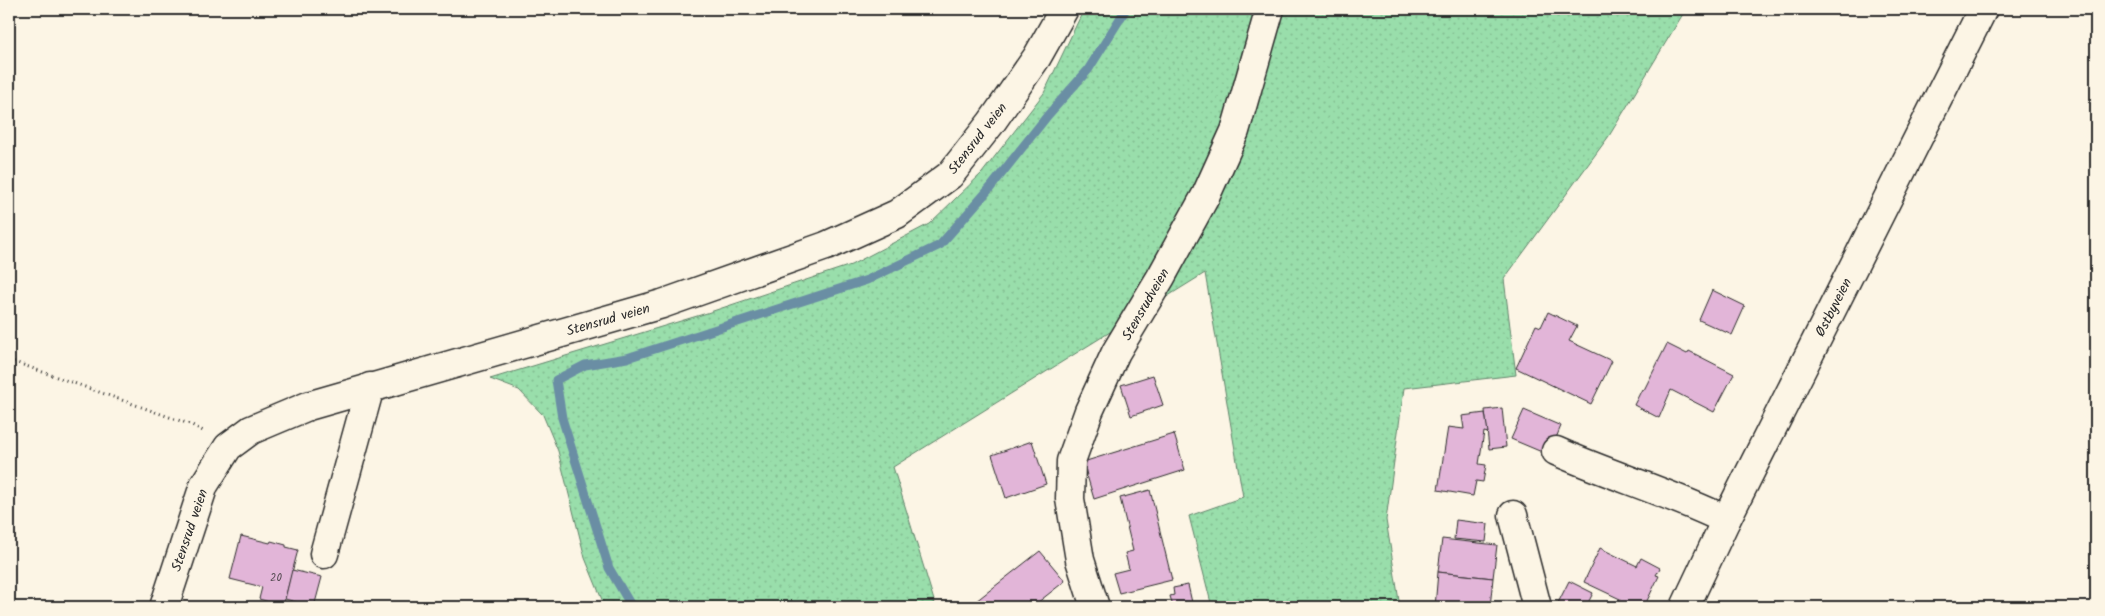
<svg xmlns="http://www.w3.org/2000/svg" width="2105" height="616" viewBox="0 0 2105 616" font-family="Kalam,sans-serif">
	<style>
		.grass { fill: url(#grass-dots); stroke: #62846b }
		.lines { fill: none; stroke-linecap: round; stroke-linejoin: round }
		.stream { stroke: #6b8ea4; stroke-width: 9 }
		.building { fill: #e2b5d8; stroke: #2b2b2b }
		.minor-casing { stroke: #2b2b2b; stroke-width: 31 }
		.path { stroke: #2b2b2b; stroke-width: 3; stroke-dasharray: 1 4; stroke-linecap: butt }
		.minor { stroke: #fcf5e5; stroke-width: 28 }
		.labels { text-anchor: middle; stroke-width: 4; stroke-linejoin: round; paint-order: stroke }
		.number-label { font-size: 11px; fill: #594e56 }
		.street-label { font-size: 14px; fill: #2b2b2b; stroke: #fcf5e5 }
	</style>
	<defs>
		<pattern id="grass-dots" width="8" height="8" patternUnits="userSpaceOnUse" patternTransform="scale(1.25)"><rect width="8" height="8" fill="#99deab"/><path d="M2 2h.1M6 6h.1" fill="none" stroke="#84bf93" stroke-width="1.8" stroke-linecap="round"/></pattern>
	</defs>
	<rect width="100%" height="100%" fill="#fcf5e5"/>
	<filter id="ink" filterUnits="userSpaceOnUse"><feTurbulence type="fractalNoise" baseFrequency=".02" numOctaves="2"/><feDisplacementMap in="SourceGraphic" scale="10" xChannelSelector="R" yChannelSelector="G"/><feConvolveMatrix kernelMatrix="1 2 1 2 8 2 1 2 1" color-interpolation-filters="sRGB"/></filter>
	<g filter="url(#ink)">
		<polygon class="grass" points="1084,9 1686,9 1609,136 1504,279 1516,375 1404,388 1386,520 1400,607 1212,607 1189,516 1243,497 1205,273 893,467 936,607 605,607 585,558 558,451 543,415 519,390 490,379 707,313 851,265 929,224 982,173 1044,93"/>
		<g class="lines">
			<polyline class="stream" points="632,607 609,568 562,418 556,380 585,365 627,358 867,280 940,245 991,187 1048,115 1088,70 1126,9"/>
		</g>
		<g class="building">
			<polygon points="1712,290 1745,306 1732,335 1699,320"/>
			<polygon points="1548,312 1577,326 1569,341 1612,361 1591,404 1516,368 1536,325 1541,327"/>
			<polygon points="1667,344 1687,354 1689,351 1734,374 1714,412 1671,390 1659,418 1634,405 1642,389 1644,390"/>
			<polygon points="1153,375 1163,405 1131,416 1121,385"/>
			<polygon points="1502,408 1506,447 1489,449 1485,410"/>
			<polygon points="1524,410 1561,426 1549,455 1511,439"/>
			<polygon points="1485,413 1488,433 1484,432 1479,464 1486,465 1483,482 1476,481 1473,496 1438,490 1448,427 1464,429 1462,416"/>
			<polygon points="1174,434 1185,470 1094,499 1083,462"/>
			<polygon points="1032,441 1046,484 1006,498 992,455"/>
			<polygon points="1150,490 1172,580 1119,593 1113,573 1129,569 1125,553 1133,551 1120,498"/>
			<polygon points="1456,520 1488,524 1486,542 1454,539"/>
			<polygon points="241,536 270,543 271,541 286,545 286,547 298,550 283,606 259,599 262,587 230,579"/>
			<polygon points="1442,539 1497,545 1493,578 1438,572"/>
			<polygon points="1600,548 1637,566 1641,558 1660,568 1656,575 1659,576 1644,607 1616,607 1620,599 1584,582"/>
			<polygon points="1040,551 1065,581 1032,607 973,607 971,605"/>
			<polygon points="292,570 322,577 314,607 285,599"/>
			<polygon points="1438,572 1493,578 1490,607 1435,607"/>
			<polygon points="1569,581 1593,593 1586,607 1556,607"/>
			<polygon points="1188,585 1193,607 1173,607 1170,596 1174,595 1173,588"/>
		</g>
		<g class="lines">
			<g class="minor-casing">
				<g id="minor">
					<path d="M1556,451C1612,476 1671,493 1726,520"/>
					<polyline points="1513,515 1537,607"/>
					<polyline points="324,554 370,387"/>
					<polyline points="164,607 204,485 228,447 251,430 308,406 662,304 826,246 897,214 950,175 991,123 1037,57 1064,9"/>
					<polyline points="1095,607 1080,560 1070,499 1071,461 1089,411 1116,352 1161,277 1206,195 1235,131 1270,9"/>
					<polyline points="1685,607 1726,520 1983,9"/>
				</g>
			</g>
			<polyline class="path" points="9,360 192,425 203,431"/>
			<use href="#minor" class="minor"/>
		</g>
	</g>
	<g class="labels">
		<g class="number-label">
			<text x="276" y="581">20</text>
		</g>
		<g class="street-label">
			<text transform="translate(977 138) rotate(-52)" y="5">Stensrud veien</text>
			<text transform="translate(1145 304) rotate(-60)" y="5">Stensrudveien</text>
			<text transform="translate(1833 307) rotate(-63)" y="5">Østbyveien</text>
			<text transform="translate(608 319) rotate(-16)" y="5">Stensrud veien</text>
			<text transform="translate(189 530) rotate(-71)" y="5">Stensrud veien</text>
		</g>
	</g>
	<rect width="2105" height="616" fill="none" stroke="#fcf5e5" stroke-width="30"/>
	<rect x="15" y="15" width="2075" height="586" fill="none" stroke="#2b2b2b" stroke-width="2" filter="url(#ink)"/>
</svg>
